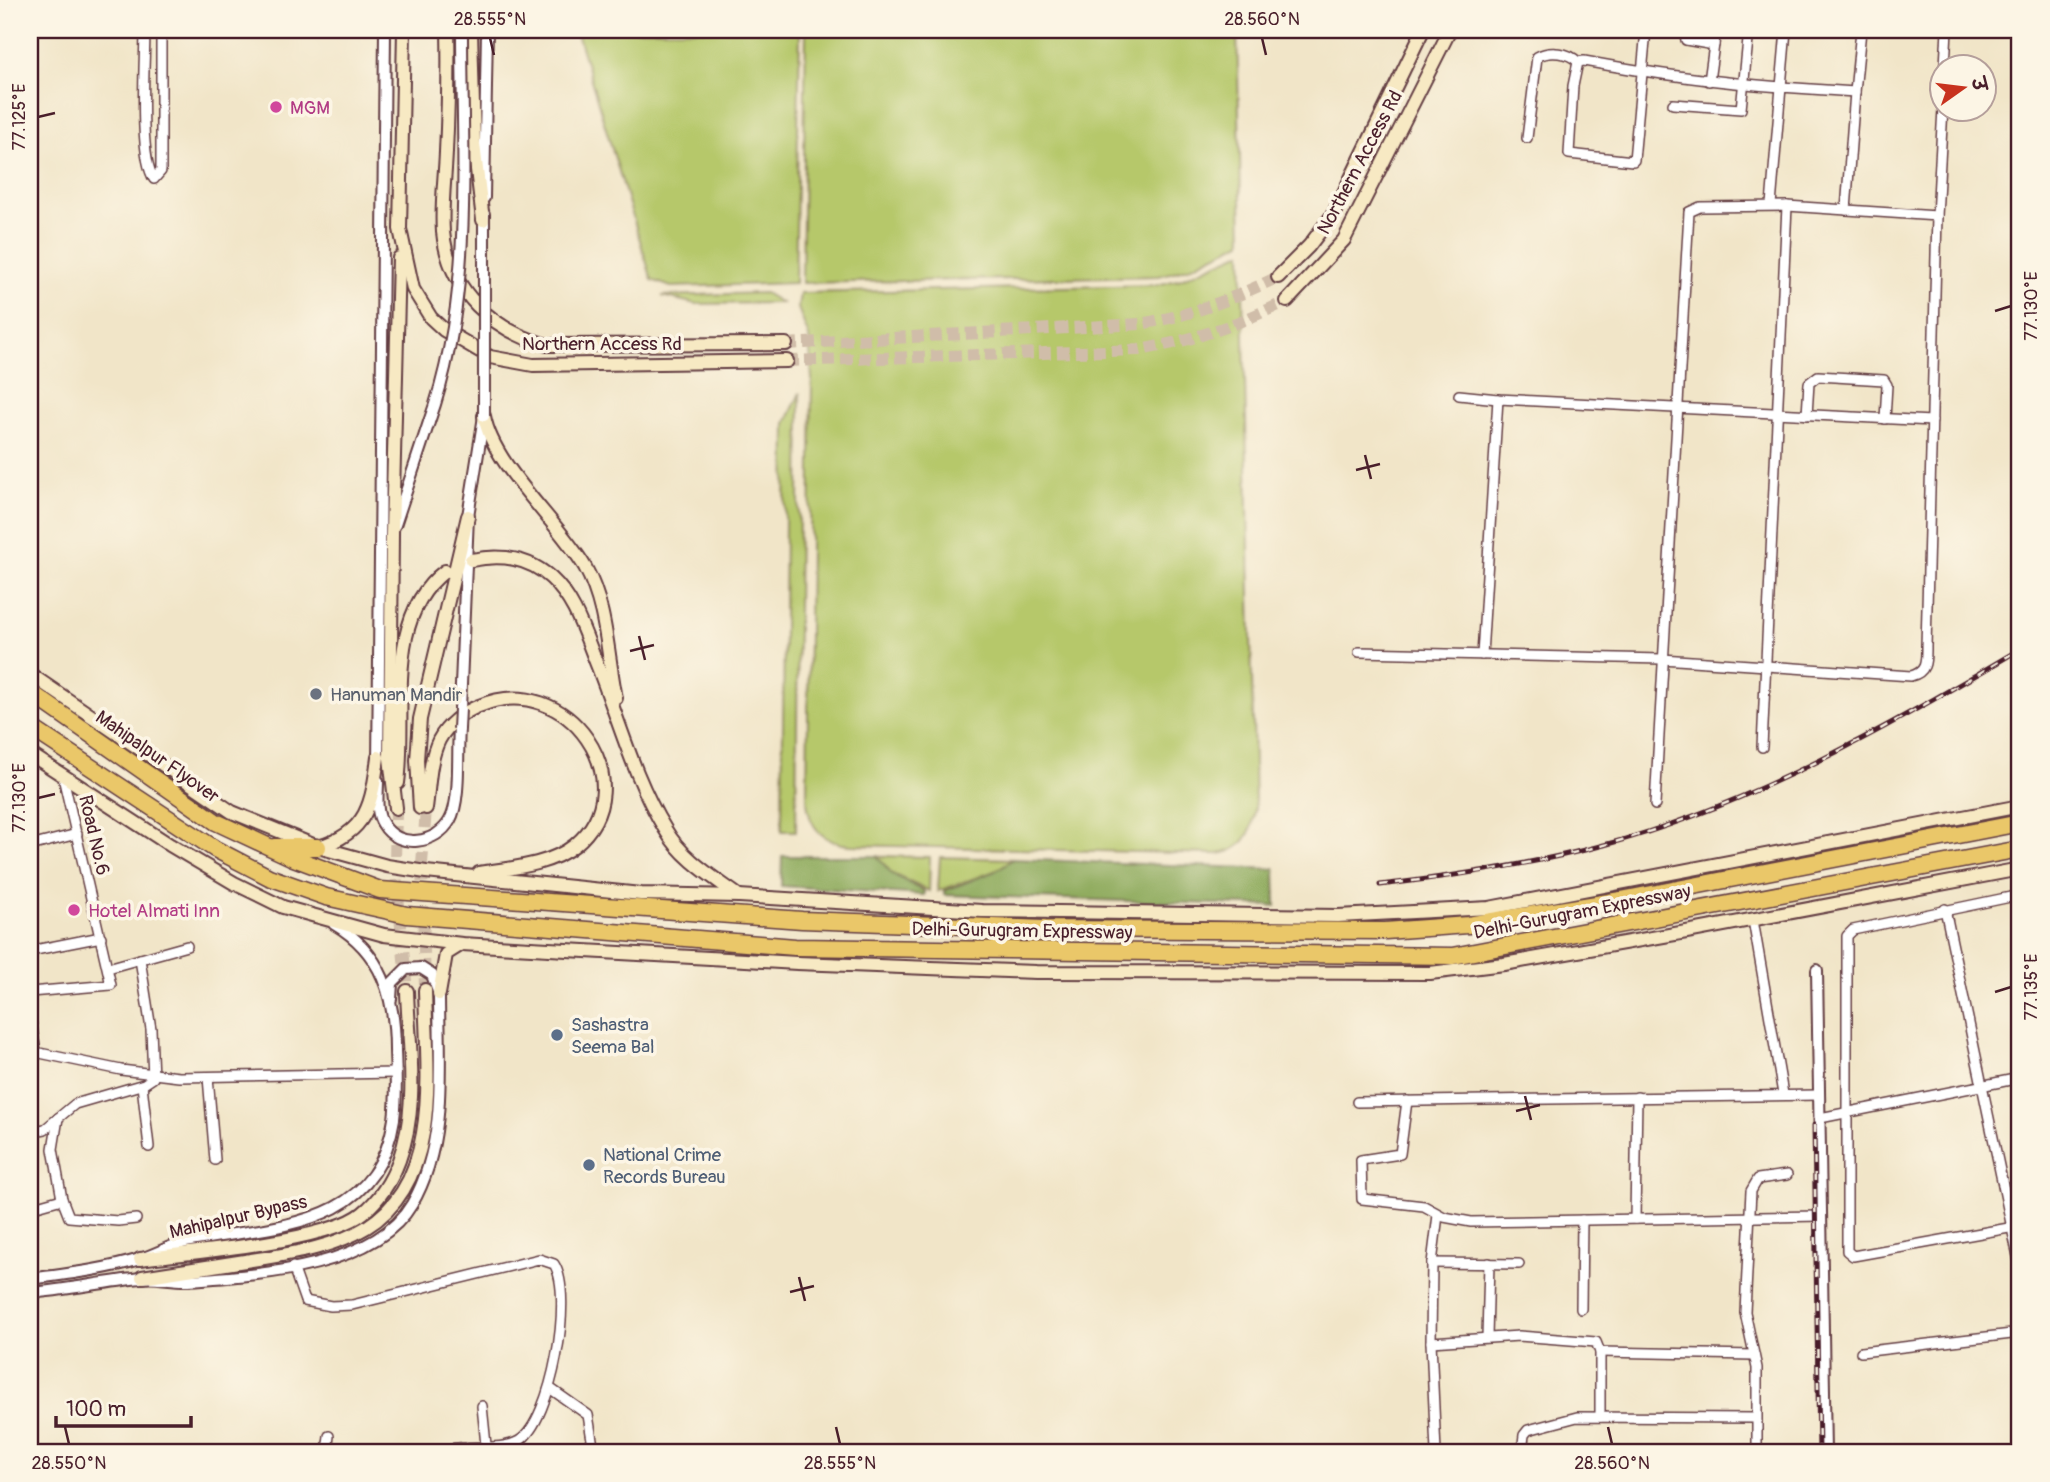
<svg xmlns="http://www.w3.org/2000/svg" width="2050" height="1482" viewBox="0 0 2050 1482" font-family="Pangolin,'Playpen Sans Deva',sans-serif">
	<style>
		.green { fill: #b6c86b; stroke: #80744b; stroke-width: 2 }
		.forest { fill: #90ac5f; stroke: #6d6645; stroke-width: 2 }
		.lines { fill: none; stroke-linecap: round; stroke-linejoin: round }
		.secondary-tunnel { stroke: #d0bda9; stroke-width: 12; stroke-dasharray: 12 6; stroke-linecap: butt }
		.minor-casing { stroke: #633d43; stroke-width: 12 }
		.tertiary-casing { stroke: #633d43; stroke-width: 14 }
		.secondary-casing { stroke: #633d43; stroke-width: 16 }
		.motorway-casing { stroke: #633d43; stroke-width: 19 }
		.minor { stroke: #fff; stroke-width: 9 }
		.tertiary { stroke: #fff; stroke-width: 10 }
		.secondary { stroke: #f7e9c3; stroke-width: 12 }
		.motorway { stroke: #eac769; stroke-width: 16 }
		.rail-casing { stroke: #4a1f2b; stroke-width: 5 }
		.rail { stroke: #fcf5e5; stroke-width: 2.5; stroke-dasharray: 8; stroke-linecap: butt }
		.tertiary-bridge-casing { stroke: #633d43; stroke-width: 14; stroke-linecap: butt }
		.tertiary-bridge { stroke: #fff; stroke-width: 10 }
		.ticks { fill: none; stroke: #4a1f2b; stroke-width: 2.5 }
		.hotel-dot { fill: #d1479c; stroke: #fcf5e5; stroke-width: 2.5 }
		.worship-dot { fill: #6b7280; stroke: #fcf5e5; stroke-width: 2.5 }
		.service-dot { fill: #5c6f8a; stroke: #fcf5e5; stroke-width: 2.5 }
		.labels { text-anchor: middle; stroke-width: 7; stroke-linejoin: round; paint-order: stroke }
		.hotel-label { font-size: 19px; fill: #b23c85; stroke: #fcf5e5; text-anchor: start }
		.street-label { font-size: 19px; fill: #4a1f2b; stroke: #fcf5e5 }
		.worship-label { font-size: 19px; fill: #5b616d; stroke: #fcf5e5; text-anchor: start }
		.service-label { font-size: 19px; fill: #4e5e75; stroke: #fcf5e5; text-anchor: start }
		.neatline { fill: none; stroke: #4a1f2b; stroke-width: 2.5 }
		.ticks-label { font-size: 18px; text-anchor: middle; fill: #4a1f2b }
	</style>
	<rect width="100%" height="100%" fill="#fcf5e5"/>
	<filter id="ink" filterUnits="userSpaceOnUse"><feTurbulence type="fractalNoise" baseFrequency=".0143" numOctaves="2"/><feDisplacementMap in="SourceGraphic" scale="14" xChannelSelector="R" yChannelSelector="G"/><feConvolveMatrix kernelMatrix="1 2 1 2 8 2 1 2 1" color-interpolation-filters="sRGB"/></filter>
	<filter id="wash" filterUnits="userSpaceOnUse"><feTurbulence type="fractalNoise" baseFrequency=".00686" numOctaves="4" result="noise"/><feDisplacementMap in="SourceGraphic" scale="28" xChannelSelector="R" yChannelSelector="G"/><feGaussianBlur stdDeviation="1.57" result="paint"/><feColorMatrix in="noise" values="0 0 0 0 0 0 0 0 0 0 0 0 0 0 0 0 0 1.4 0 .05"/><feComposite in="paint" operator="in"/></filter>
	<g filter="url(#wash)">
		<rect width="100%" height="100%" fill="#f1e5c8"/>
		<g class="green">
			<polygon points="576,30 800,30 795,283 671,287 652,280"/>
			<polygon points="806,30 1237,30 1242,242 1188,268 1159,276 802,283"/>
			<path d="M1242,252L1255,807C1254,832 1243,852 1216,854L851,845C823,843 808,827 807,799L812,379L809,337L798,308L800,293L1157,285L1181,279Z"/>
			<polygon points="765,293 781,303 696,304 662,296"/>
			<polygon points="800,393 796,831 782,831 786,423"/>
			<polygon points="877,856 930,857 929,891 892,874"/>
			<polygon points="940,857 1013,859 995,871 938,891"/>
		</g>
		<g class="forest">
			<polygon points="782,856 877,856 892,874 924,891 924,895 781,886"/>
			<polygon points="1013,859 1275,869 1276,906 944,895 944,891 995,871"/>
		</g>
	</g>
	<g filter="url(#ink)">
		<g class="lines">
			<g class="secondary-tunnel">
				<path d="M786,344L1140,324C1192,315 1230,300 1278,277"/>
				<path d="M787,361L1139,350C1195,340 1236,325 1287,301"/>
				<polyline points="396,808 395,863 407,991"/>
				<polyline points="425,990 422,864 426,808"/>
			</g>
			<g class="minor-casing">
				<g id="minor">
					<path d="M145,30C145,62 138,156 154,179L161,171V30"/>
					<path d="M1646,30L1634,160L1633,161L1569,154L1573,86L1578,62L1584,61C1649,73 1714,82 1781,87L1786,30"/>
					<polyline points="1684,30 1686,40 1714,45"/>
					<polyline points="1945,66 1947,30"/>
					<polyline points="1709,81 1716,30"/>
					<polyline points="1673,104 1741,109 1749,30"/>
					<path d="M1527,138L1537,57C1549,50 1569,52 1578,62"/>
					<polyline points="1771,205 1781,87 1855,92 1861,30"/>
					<polyline points="1846,210 1855,92"/>
					<polyline points="1459,395 1498,399 1932,421"/>
					<polyline points="1807,415 1809,383 1818,376 1884,380 1887,385 1885,419"/>
					<path d="M1359,652L1662,659L1911,676C1927,672 1926,661 1926,647L1937,216L1943,108"/>
					<polyline points="1482,655 1498,399"/>
					<polyline points="1762,747 1787,206"/>
					<polyline points="1655,805 1689,212 1700,207 1787,206 1937,216"/>
					<polyline points="30,846 77,834"/>
					<polyline points="2020,895 1853,930 1847,936 1847,1251 1853,1256 2020,1226"/>
					<polyline points="1945,909 2020,1266"/>
					<polyline points="1753,920 1783,1094"/>
					<polyline points="30,951 101,937"/>
					<polyline points="108,968 187,946"/>
					<polyline points="30,992 111,985 63,777"/>
					<polyline points="30,1016 36,1052"/>
					<polyline points="30,1051 121,1070 179,1077 396,1073"/>
					<polyline points="208,1077 215,1160"/>
					<polyline points="142,1085 149,1147"/>
					<polyline points="1407,1101 1400,1154 1361,1160 1362,1199 1424,1206 1444,1217 1471,1222 1821,1216"/>
					<polyline points="1357,1102 1819,1095"/>
					<polyline points="58,1118 53,1149 62,1199"/>
					<polyline points="1820,1118 2020,1078"/>
					<polyline points="30,1132 45,1129 75,1104 144,1084 153,1078 151,1029 140,959"/>
					<polyline points="30,1208 62,1199 69,1217 118,1221 136,1219"/>
					<polyline points="1635,1219 1637,1097"/>
					<polyline points="1432,1263 1519,1264"/>
					<path d="M293,1267L305,1301L331,1306L352,1305L539,1259L554,1264C574,1294 552,1421 519,1441C502,1451 471,1445 450,1449"/>
					<polyline points="1581,1309 1582,1220"/>
					<polyline points="1487,1337 1489,1263"/>
					<polyline points="1431,1342 1519,1336 1596,1342 1600,1352 1600,1417"/>
					<polyline points="1600,1352 1754,1355"/>
					<polyline points="1861,1352 2020,1333"/>
					<polyline points="551,1389 588,1415 594,1452"/>
					<polyline points="482,1406 486,1445"/>
					<polyline points="1757,1450 1757,1368 1745,1312 1751,1191 1758,1179 1787,1175"/>
					<polyline points="327,1452 329,1436"/>
					<polyline points="1436,1452 1431,1342 1432,1263 1438,1215"/>
					<polyline points="1522,1452 1524,1435 1528,1430 1577,1417 1756,1418"/>
					<polyline points="1611,1452 1769,1452"/>
				</g>
			</g>
			<g class="tertiary-casing">
				<g id="tertiary">
					<polyline points="484,198 487,30"/>
					<polyline points="484,214 484,290"/>
					<polyline points="395,525 429,422"/>
					<polyline points="460,709 468,516 484,416"/>
					<polyline points="378,765 385,30"/>
					<path d="M378,781C378,795 375,812 383,824C398,850 437,844 450,820C461,801 457,752 459,729"/>
					<polyline points="1817,970 1825,1452"/>
					<path d="M30,1279C66,1274 104,1270 140,1259C157,1254 172,1244 190,1241C276,1225 377,1229 394,1119C397,1097 396,1073 395,1050C395,997 382,952 334,924"/>
					<path d="M30,1293C67,1290 103,1282 141,1278C156,1276 173,1281 189,1280C257,1275 374,1269 412,1204C448,1143 439,1062 439,994L432,975L421,968L406,969L392,983L391,999"/>
				</g>
			</g>
			<g class="secondary-casing">
				<g id="secondary">
					<polyline points="404,30 400,229 413,289 431,318 444,330 490,357 533,365 787,361"/>
					<path d="M448,30C449,71 448,111 446,152C445,178 441,206 443,232C449,291 493,331 547,345L786,344"/>
					<polyline points="471,30 474,144 483,220"/>
					<polyline points="1278,277 1309,246 1334,213 1423,30"/>
					<polyline points="1287,301 1344,240 1450,30"/>
					<path d="M484,416C493,466 558,521 585,567C607,607 607,654 616,698"/>
					<path d="M471,560C501,554 528,557 551,578C574,599 583,629 594,657C617,713 633,777 665,829C682,859 713,877 739,896"/>
					<polyline points="30,674 232,812 318,847 387,866 426,872 641,894 739,896 982,911 1338,916 1489,908 2020,806"/>
					<polyline points="30,754 170,845 234,883 283,907 384,935 462,944 797,963 1036,972 1430,973 1504,964 1692,931 2020,869"/>
					<path d="M398,783C407,714 383,618 445,571"/>
					<polyline points="396,808 390,758 392,534 399,258"/>
					<polyline points="420,808 417,760 420,719 468,516"/>
					<path d="M426,808C429,787 429,760 439,740C447,725 463,712 479,706C567,668 647,785 575,845C549,866 511,868 479,873"/>
					<path d="M318,847C368,833 372,803 378,757"/>
					<polyline points="439,994 446,954 462,944"/>
					<path d="M140,1259C190,1252 328,1242 363,1213C397,1185 409,1139 411,1097C413,1062 408,1026 407,991"/>
					<path d="M142,1277C181,1271 219,1265 258,1259C342,1246 407,1230 423,1133C431,1087 426,1037 425,990"/>
				</g>
			</g>
			<g class="motorway-casing">
				<g id="motorway">
					<polyline points="30,692 216,822 291,857 380,890 802,920 1045,929 1385,931 1468,925 1621,900 2020,823"/>
					<polyline points="30,727 215,849 269,877 326,897 407,915 795,947 1453,956 2020,849"/>
					<polyline points="275,847 318,847"/>
				</g>
			</g>
			<use href="#minor" class="minor"/>
			<use href="#tertiary" class="tertiary"/>
			<use href="#secondary" class="secondary"/>
			<use href="#motorway" class="motorway"/>
			<g class="rail-casing">
				<g id="rail">
					<path d="M1380,885C1456,876 1530,865 1604,845C1749,806 1891,726 2020,649"/>
					<polyline points="1814,1125 1819,1452"/>
				</g>
			</g>
			<use href="#rail" class="rail"/>
			<g class="tertiary-bridge-casing">
				<g id="tertiary-bridge">
					<polyline points="484,416 484,290"/>
					<path d="M429,422C474,298 462,161 462,30"/>
					<polyline points="459,729 460,709"/>
				</g>
			</g>
			<use href="#tertiary-bridge" class="tertiary-bridge"/>
		</g>
	</g>
	<path class="ticks" d="M490,38L494,55M1262,38L1266,55M38,117L55,113M1995,311L2011,306M1365,455L1371,479M1356,470L1380,464M639,636L645,660M630,651L654,645M38,798L55,794M1995,992L2011,987M1525,1096L1531,1120M1516,1111L1540,1105M799,1277L805,1301M790,1292L814,1286M65,1427L69,1444M836,1427L840,1444M1608,1427L1612,1444"/>
	<g class="hotel-dot">
		<circle cx="276" cy="107" r="7"/>
		<circle cx="74" cy="910" r="7"/>
	</g>
	<circle class="worship-dot" cx="316" cy="694" r="7"/>
	<g class="service-dot">
		<circle cx="557" cy="1035" r="7"/>
		<circle cx="589" cy="1165" r="7"/>
	</g>
	<g class="labels">
		<g class="hotel-label">
			<text x="290" y="114">MGM</text>
			<text x="88" y="917">Hotel Almati Inn</text>
		</g>
		<g class="street-label">
			<text transform="translate(1359 162) rotate(-62)" y="7">Northern Access Rd</text>
			<text x="602" y="350">Northern Access Rd</text>
			<text transform="translate(158 756) rotate(35)" y="7">Mahipalpur Flyover</text>
			<text transform="translate(95 835) rotate(77)" y="7">Road No.6</text>
			<text transform="translate(1582 911) rotate(-11)" y="7">Delhi-Gurugram Expressway</text>
			<text transform="translate(1022 930) rotate(1)" y="7">Delhi-Gurugram Expressway</text>
			<text transform="translate(238 1216) rotate(-13)" y="7">Mahipalpur Bypass</text>
		</g>
		<g class="worship-label">
			<text x="330" y="701">Hanuman Mandir</text>
		</g>
		<g class="service-label">
			<text x="571" y="1031">Sashastra<tspan x="571" dy="22">Seema Bal</tspan></text>
			<text x="603" y="1161">National Crime<tspan x="603" dy="22">Records Bureau</tspan></text>
		</g>
	</g>
	<rect width="2050" height="1482" fill="none" stroke="#fcf5e5" stroke-width="77"/>
	<g transform="translate(1963 88) rotate(76)"><circle r="33" fill="#fcf5e5" stroke="#b59f9b" stroke-width="2"/>
	<path d="M0-5L12 26L0 18L-12 26Z" fill="#c8321e"/>
	<text y="-10" font-size="19" font-weight="bold" text-anchor="middle" fill="#4a1f2b">उ</text>
	</g>
	<path d="M56 1416v10h135v-10" fill="none" stroke="#4a1f2b" stroke-width="3.5"/>
	<text x="66" y="1416" font-size="21" fill="#4a1f2b" stroke="#fcf5e5" stroke-width="5" paint-order="stroke">100 m</text>
	<rect x="38" y="38" width="1973" height="1406" class="neatline"/>
	<g class="ticks-label">
		<text x="490" y="25">28.555°N</text>
		<text x="1262" y="25">28.560°N</text>
		<text transform="translate(19 117) rotate(-90)" y="6">77.125°E</text>
		<text transform="translate(2031 306) rotate(-90)" y="6">77.130°E</text>
		<text transform="translate(19 798) rotate(-90)" y="6">77.130°E</text>
		<text transform="translate(2031 987) rotate(-90)" y="6">77.135°E</text>
		<text x="69" y="1469">28.550°N</text>
		<text x="840" y="1469">28.555°N</text>
		<text x="1612" y="1469">28.560°N</text>
	</g>
</svg>
